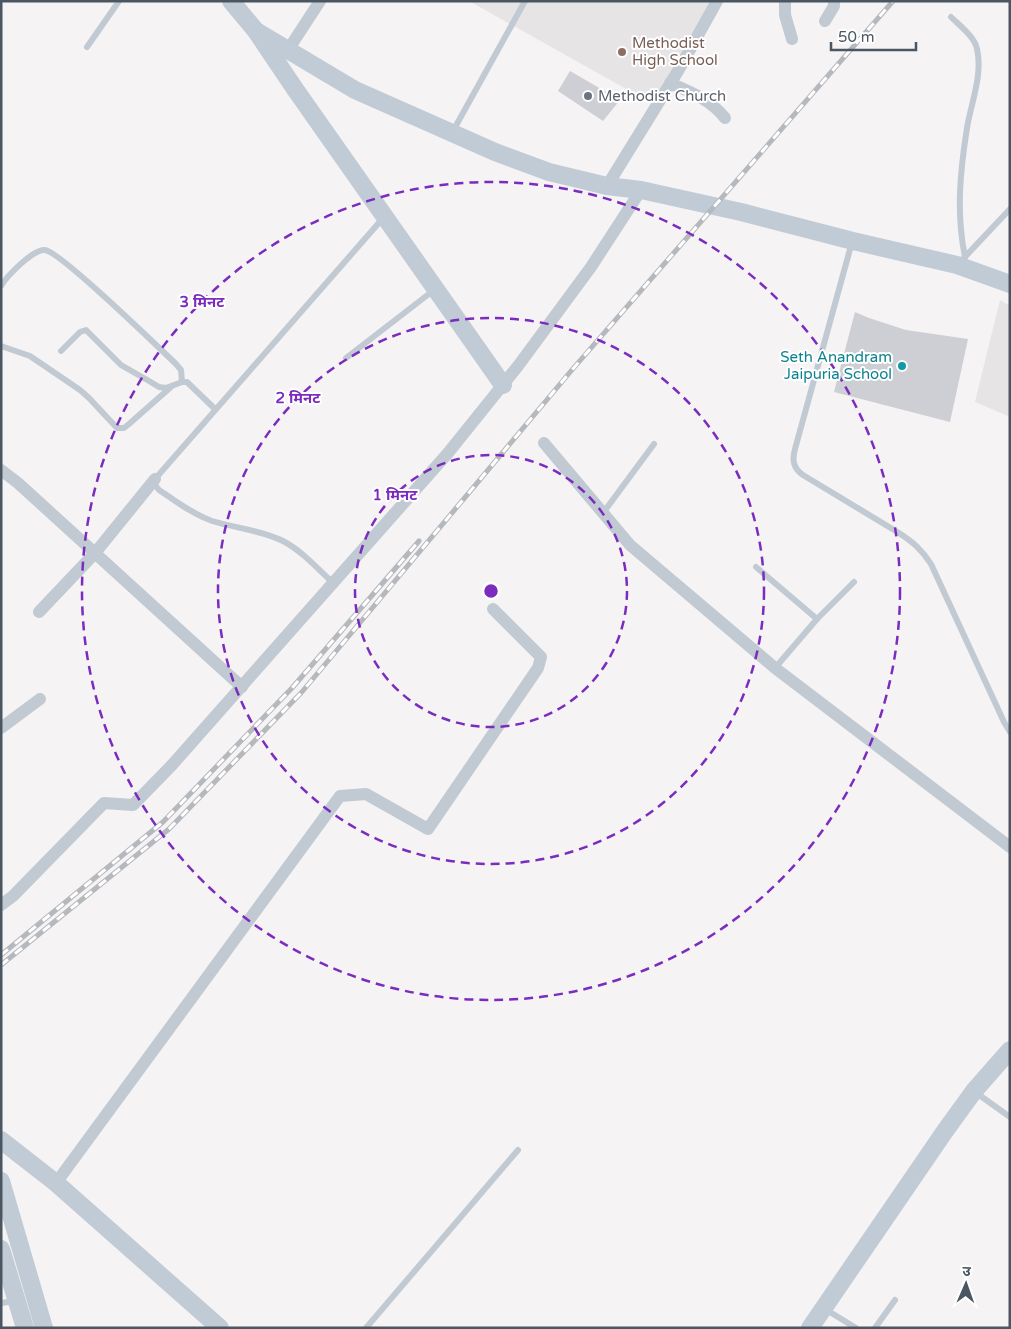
<svg xmlns="http://www.w3.org/2000/svg" width="1011" height="1329" viewBox="0 0 1011 1329" font-family="'Varela Round','Noto Sans Devanagari',sans-serif">
	<style>
		.education { fill: #e6e4e5 }
		.building { fill: #cdcfd5 }
		.lines { fill: none; stroke-linecap: round; stroke-linejoin: round }
		.lane { stroke: #c1cad2; stroke-width: 6 }
		.street { stroke: #c1cad2; stroke-width: 12 }
		.secondary { stroke: #c1cbd6; stroke-width: 18 }
		.rail-casing { stroke: #b5b8bd; stroke-width: 5 }
		.rail { stroke: #fff; stroke-width: 3; stroke-dasharray: 9; stroke-linecap: butt }
		.ring { fill: none; stroke: #7b2cbf; stroke-width: 2.5; stroke-dasharray: 9 6 }
		.education-dot { fill: #8d6e63; stroke: #fff; stroke-width: 2 }
		.worship-dot { fill: #6b7280; stroke: #fff; stroke-width: 2 }
		.culture-dot { fill: #0f9aa8; stroke: #fff; stroke-width: 2 }
		.labels { text-anchor: middle; stroke-width: 4; stroke-linejoin: round; paint-order: stroke }
		.education-label { font-size: 15px; fill: #785e54; stroke: #fff; text-anchor: start }
		.worship-label { font-size: 15px; fill: #5b616d; stroke: #fff; text-anchor: start }
		.culture-label { font-size: 15px; fill: #0d838f; stroke: #fff; text-anchor: end }
		.centre { fill: #7b2cbf; stroke: #fff; stroke-width: 2.5 }
		.ring-label { font-size: 15px; text-anchor: middle; font-weight: bold; fill: #7b2cbf; stroke: #fff; stroke-width: 4; stroke-linejoin: round; paint-order: stroke }
	</style>
	<rect width="100%" height="100%" fill="#f5f3f3"/>
	<g class="education">
		<polygon points="469,1 711,1 653,104"/>
		<polygon points="1000,300 1010,306 1010,417 975,402"/>
	</g>
	<g class="building">
		<polygon points="570,71 620,100 603,121 558,91"/>
		<polygon points="855,312 869,318 906,330 968,339 950,422 834,392"/>
	</g>
	<g class="lines">
		<g class="lane">
			<path d="M951,17C960,26 975,37 977,49C983,75 971,103 967,128C960,172 956,213 965,257"/>
			<polyline points="87,47 119,1"/>
			<polyline points="453,131 525,1"/>
			<path d="M852,242L795,449C792,460 793,468 803,475L899,533C913,542 922,550 931,564L1004,722L1010,732"/>
			<polyline points="963,259 1010,209"/>
			<path d="M1,286C7,276 33,249 45,250C61,252 158,347 176,364L181,370L182,382"/>
			<polyline points="1,346 30,356 80,390 89,398 117,428 124,428 129,424 171,387"/>
			<polyline points="61,351 80,332 86,330 121,365 149,381 159,387 166,388 182,382 187,382 215,409"/>
			<polyline points="346,358 434,290"/>
			<polyline points="603,513 654,444"/>
			<polyline points="756,567 817,619"/>
			<path d="M333,583C317,568 302,551 283,541C261,530 235,528 212,521C192,514 176,501 159,490L155,485V479L384,217"/>
			<polyline points="775,668 817,619 854,582"/>
			<polyline points="975,1092 1010,1117"/>
			<polyline points="1,1303 15,1301"/>
			<polyline points="825,1309 856,1328"/>
			<polyline points="366,1328 518,1150"/>
			<polyline points="875,1328 895,1300"/>
		</g>
		<g class="street">
			<polyline points="785,1 785,15 792,39"/>
			<polyline points="825,21 834,6 834,1"/>
			<polyline points="288,50 320,1"/>
			<path d="M670,83C691,92 711,100 725,118"/>
			<polyline points="607,186 678,71 717,1"/>
			<polyline points="544,443 630,545 775,668 1010,847"/>
			<polyline points="1,470 18,483 242,687"/>
			<polyline points="39,612 95,553 155,479"/>
			<polyline points="1,728 40,699"/>
			<polyline points="1,905 13,896 104,803 133,805 172,765 448,453 518,366 591,267 641,190"/>
			<polyline points="56,1183 340,796 366,794 428,829 538,668 541,657 493,609"/>
		</g>
		<g class="secondary">
			<polyline points="231,1 256,31 295,89 503,385"/>
			<polyline points="256,31 355,90 495,152 549,172 607,186 641,190 741,212 853,241 957,265 1010,284"/>
			<polyline points="1,1140 56,1183 220,1328"/>
			<polyline points="1,1181 44,1328"/>
			<polyline points="1,1249 25,1328"/>
			<polyline points="810,1328 945,1131 974,1091 1010,1050"/>
		</g>
		<g class="rail-casing">
			<g id="rail">
				<polyline points="1,955 163,822 292,688 419,541"/>
				<polyline points="1,965 169,829 301,693 571,371 893,1"/>
			</g>
		</g>
		<use href="#rail" class="rail"/>
	</g>
	<g class="ring">
		<circle cx="491" cy="591" r="136"/>
		<circle cx="491" cy="591" r="273"/>
		<circle cx="491" cy="591" r="409"/>
	</g>
	<circle class="education-dot" cx="622" cy="52" r="5"/>
	<circle class="worship-dot" cx="588" cy="96" r="5"/>
	<circle class="culture-dot" cx="902" cy="366" r="5"/>
	<g class="labels">
		<g class="education-label">
			<text x="632" y="48">Methodist<tspan x="632" dy="17">High School</tspan></text>
		</g>
		<g class="worship-label">
			<text x="598" y="101">Methodist Church</text>
		</g>
		<g class="culture-label">
			<text x="892" y="362">Seth Anandram<tspan x="892" dy="17">Jaipuria School</tspan></text>
		</g>
	</g>
	<circle cx="491" cy="591" r="8" class="centre"/>
	<g class="ring-label">
		<text x="202" y="307">3 मिनट</text>
		<text x="298" y="403">2 मिनट</text>
		<text x="395" y="500">1 मिनट</text>
	</g>
	<rect width="1011" height="1329" fill="none" stroke="#4a5661" stroke-width="5"/>
	<g transform="translate(966 1284) rotate(2)" stroke="#ffffff" stroke-width="4" paint-order="stroke">
	<path d="M0-4L9 19L0 12L-9 19Z" fill="#4a5661"/>
	<text y="-8" font-size="14" font-weight="bold" text-anchor="middle" fill="#4a5661">उ</text>
	</g>
	<path d="M831 42v8h85v-8" fill="none" stroke="#4a5661" stroke-width="2.5"/>
	<text x="838" y="42" font-size="15" fill="#4a5661" stroke="#ffffff" stroke-width="4" paint-order="stroke">50 m</text>
</svg>
